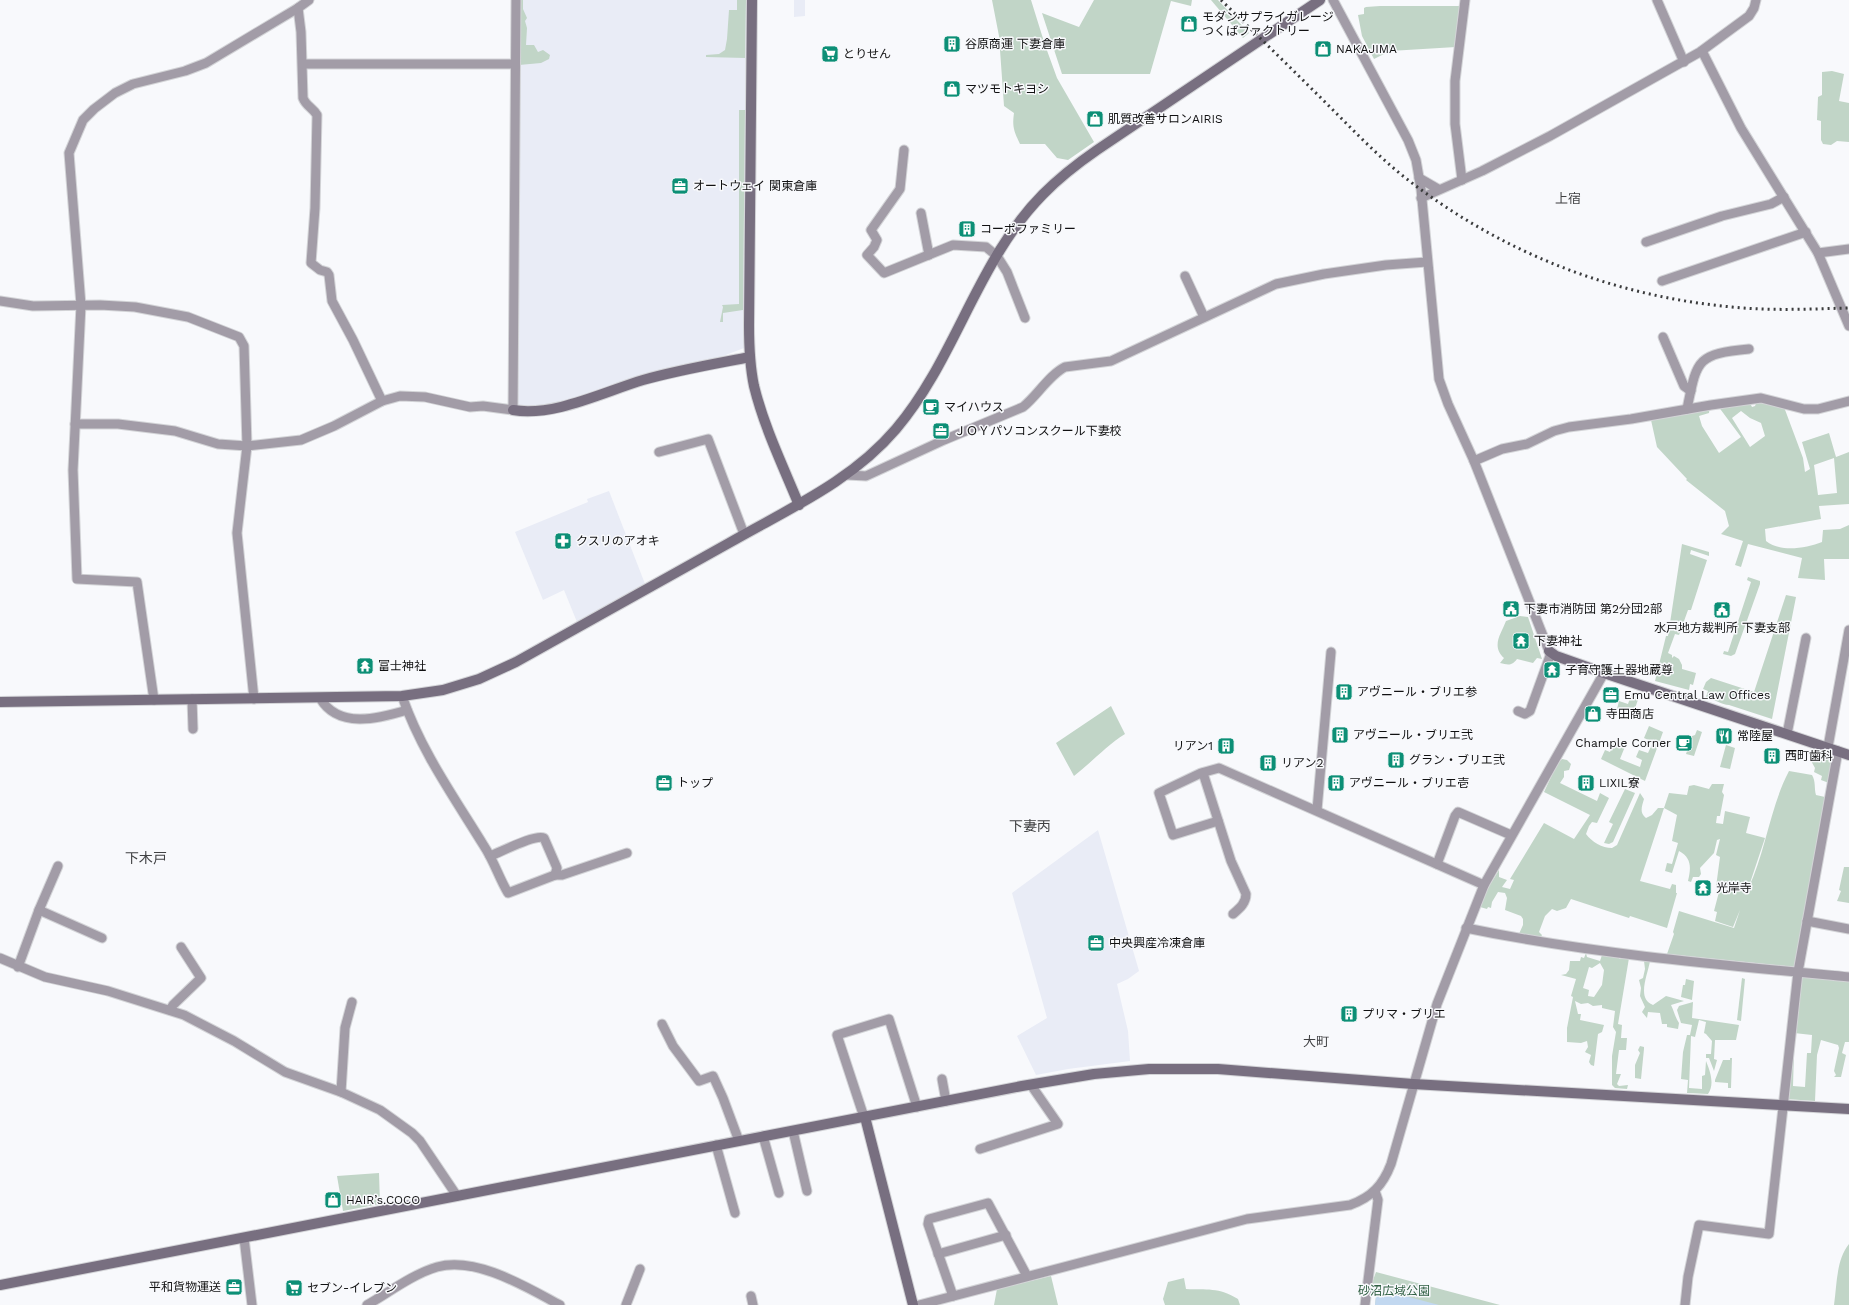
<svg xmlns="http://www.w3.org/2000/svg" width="1849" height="1305" viewBox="0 0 1849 1305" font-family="'Work Sans','Noto Sans JP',sans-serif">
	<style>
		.built { fill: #e9ecf6 }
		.green { fill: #c1d5c7; fill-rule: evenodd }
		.water { fill: #c2d8f0 }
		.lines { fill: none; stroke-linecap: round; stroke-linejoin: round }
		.street-casing { stroke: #d3d4d7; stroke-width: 11 }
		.secondary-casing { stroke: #d3d4d7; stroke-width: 12 }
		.street { stroke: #a29ca7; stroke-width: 9 }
		.secondary { stroke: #786f80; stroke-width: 10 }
		.rail { stroke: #3b3c3d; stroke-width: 3; stroke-dasharray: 2 4; stroke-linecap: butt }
		.labels { text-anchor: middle; stroke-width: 3; stroke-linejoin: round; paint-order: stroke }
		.poi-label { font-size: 12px; fill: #111112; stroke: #f8f9fc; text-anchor: start }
		.park-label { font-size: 12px; fill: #2f5f42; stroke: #f8f9fc }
		.neighbourhood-label { font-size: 13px; fill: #404143; stroke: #f8f9fc }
		.quarter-label { font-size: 14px; fill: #404143; stroke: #f8f9fc }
	</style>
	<rect width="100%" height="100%" fill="#f8f9fc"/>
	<g class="built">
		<polygon points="520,0 746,0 744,348 723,356 631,379 560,403 526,408 517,406"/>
		<polygon points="794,0 805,0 805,16 794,17"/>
		<polygon points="609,491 647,589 579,627 564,590 543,600 515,532 588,502 587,499"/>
		<polygon points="1098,830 1139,971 1128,979 1117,984 1128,1031 1130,1061 1068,1069 1036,1075 1017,1036 1047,1018 1012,893"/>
	</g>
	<g class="green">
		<polygon points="520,0 523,0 523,9 527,18 525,21 527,28 526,45 534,45 538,52 543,50 550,55 549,59 541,63 519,65 518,48 521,39"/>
		<polygon points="737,0 746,0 745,58 706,57 706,55 719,54 725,50 727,39 729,10 737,10"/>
		<path d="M992,0H1031L1045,45L1057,78L1094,142L1068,160L1057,158L1045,144H1020C1014,131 1012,127 1014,113L1004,106L999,36Z"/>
		<polygon points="1094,0 1192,0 1191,6 1171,1 1150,74 1062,74 1042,13 1079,27"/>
		<polygon points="1211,0 1218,0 1249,33 1243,38"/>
		<polygon points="1380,6 1462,6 1456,47 1390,51 1374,59 1362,36 1358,15 1364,14 1364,8 1366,7"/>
		<polygon points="1832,71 1844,74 1839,101 1849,103 1849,142 1837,141 1831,145 1823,144 1821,140 1821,121 1817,120 1818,97 1822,95 1822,72"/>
		<polygon points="739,110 745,110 743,310 723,313 723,322 720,322 723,307 722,305 739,304"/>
		<path d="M1757,401L1784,407L1803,458L1805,472L1810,469L1802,442L1829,433L1836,457L1849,452V504L1819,506L1821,519L1765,529L1766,541C1781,553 1806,548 1822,542L1823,530L1840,529L1849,525V559H1824L1825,580L1798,578L1802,558L1748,544L1741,567L1735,565L1743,541L1721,534L1729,526L1725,511L1686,480L1687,479L1657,447L1651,420L1710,406L1709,413L1699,416L1702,426L1719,453L1741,437L1718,406L1750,403L1752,407L1755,406ZM1741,411L1750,418L1761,423L1765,436L1750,447L1732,418ZM1834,458L1837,493L1818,495L1814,465Z"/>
		<polygon points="1682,544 1709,552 1709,556 1691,550 1690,554 1707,560 1691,610 1688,610 1679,635 1675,634 1668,653 1672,655 1672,658 1674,656 1679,659 1682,665 1682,669 1696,673 1693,685 1690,684 1689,690 1655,681 1666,636 1668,636"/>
		<polygon points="1748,577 1760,581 1760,584 1735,654 1731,656 1723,654 1724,651 1728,652 1751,582 1747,580"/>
		<path d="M1786,595L1796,597L1772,719L1729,705C1722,705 1714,699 1706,697L1708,691L1703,689L1706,682L1711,678L1754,692Z"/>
		<path d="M1520,616L1528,617L1542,659L1537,658L1533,663L1517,659C1512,666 1508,665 1500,663L1504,658C1491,646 1501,634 1506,621Z"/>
		<polygon points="1632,692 1640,694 1633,714 1617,709 1619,701 1628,704"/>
		<path d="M1111,706L1125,734C1106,746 1092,762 1074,776L1056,743Z"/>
		<polygon points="1649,726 1663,732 1645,781 1601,759 1605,750 1610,752 1615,740 1626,744 1620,759 1640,767 1642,760 1636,757 1639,750 1648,753 1653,742 1644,738"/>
		<polygon points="1697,730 1702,732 1694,756 1686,754 1692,736 1695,735"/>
		<polygon points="1726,745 1735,748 1730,769 1720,767"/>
		<polygon points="1816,753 1834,758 1829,783 1821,780 1822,776 1814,772 1815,768 1810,759"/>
		<path d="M1562,759L1567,760L1571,764L1569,770L1564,771V777L1560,783L1597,801L1600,793L1609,798L1597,823L1592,822L1589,826L1586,834C1592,842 1602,848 1612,848L1617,845L1640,793L1644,799C1642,806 1639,813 1646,818L1652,815L1658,808H1664L1640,881L1670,889L1672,884L1676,885V893H1677L1667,928L1630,916L1629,918L1571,899L1566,908L1557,911L1552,909L1545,916L1539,932L1542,935L1540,939L1518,936L1523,925V919L1521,916L1505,910L1507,898L1505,893L1498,892L1492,902L1491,908L1488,907L1487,909L1480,907L1488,888L1499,870V877L1507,880L1502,887L1510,889L1514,880L1510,879L1544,823L1574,839L1590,815L1544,792L1552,775V770Z"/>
		<path d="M1789,771L1812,775C1816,782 1814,788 1816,795L1825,797L1796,967L1667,954L1674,934L1673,932L1679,911L1734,928L1740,910L1733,927L1715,921L1717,912L1714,911L1720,888L1716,887L1720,857L1716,855L1720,839L1717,840L1714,853L1700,868L1701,874L1699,877H1693L1691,882L1688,881C1691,868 1692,858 1679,851L1672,873L1665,871L1667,863L1672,864L1678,843L1672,841L1677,815L1664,808L1669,793L1687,795L1689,786L1694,785L1709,789L1712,784H1724L1722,792L1724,795L1720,816H1717L1716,823L1723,824L1725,811L1750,817L1746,833L1765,838L1748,889C1766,851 1770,807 1789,771Z"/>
		<polygon points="1625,789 1635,793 1613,842 1609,844 1604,843 1613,824 1609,822"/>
		<polygon points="1844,867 1849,867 1849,903 1837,901 1841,891 1839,890"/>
		<path d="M1586,953L1587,957L1600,961L1602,955L1616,956L1620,959L1623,957L1629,958L1618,1024L1622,1025L1621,1038H1627L1626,1050H1619L1616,1074H1621L1617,1084L1619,1086L1628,1085L1627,1089L1615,1088L1612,1085V1056L1616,1032L1613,1027L1615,1011L1602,1008V1005L1593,1006L1588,1003L1581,1004L1575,1001L1578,1014H1581L1580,1020L1604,1025L1602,1032L1598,1034L1594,1066L1591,1065L1589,1062L1591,1055L1585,1052L1588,1047L1587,1041L1581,1043L1567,1042V1028L1573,997L1571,996L1576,979L1561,975L1566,974L1569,970L1570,961H1580L1581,957L1584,958ZM1600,963L1604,970L1602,985L1594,997L1588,996L1589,990L1583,988L1589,967L1592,968Z"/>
		<path d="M1644,961H1650C1648,974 1636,999 1653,1005L1666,996L1684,1001L1671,1005C1674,1011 1675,1017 1679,1023L1678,1029L1667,1027V1024H1662L1660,1013L1648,1012L1647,1018L1642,1012L1645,1007L1640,996L1641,988L1639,980L1643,978L1645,969Z"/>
		<polygon points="1800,974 1849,979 1849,1042 1845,1042 1842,1053 1846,1055 1841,1077 1834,1077 1836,1075 1834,1071 1839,1048 1838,1045 1821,1040 1817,1055 1815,1101 1786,1099 1794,1052 1793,1086 1805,1087 1807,1053 1811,1053 1812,1035 1794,1033"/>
		<polygon points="1742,978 1745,979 1741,1021 1737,1020"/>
		<polygon points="1686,979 1694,981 1692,1000 1681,997 1683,985 1685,985"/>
		<path d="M1693,1002L1692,1018L1739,1025L1736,1040H1715L1714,1059L1717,1060L1714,1071L1709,1058H1706V1054H1711L1712,1041L1706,1034L1704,1033L1706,1022L1699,1020L1695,1037L1691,1036L1689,1088L1702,1089V1076L1705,1075L1706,1061C1710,1071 1715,1084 1708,1094L1687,1093L1688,1080L1681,1079L1683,1052L1687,1035H1690L1692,1025L1681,1023L1677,1010L1679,1006Z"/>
		<polygon points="1640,1046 1644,1047 1644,1049 1641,1079 1635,1078 1635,1065 1640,1053 1638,1050"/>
		<polygon points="1730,1058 1732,1058 1731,1088 1728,1088 1728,1083 1715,1082 1715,1080 1723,1060 1730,1060"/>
		<polygon points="379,1173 380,1204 343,1211 337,1176"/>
		<path d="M1849,1244V1305H1834C1837,1285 1836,1260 1849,1244Z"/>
		<polygon points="1376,1272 1500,1305 1375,1305 1376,1296 1379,1293 1372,1283"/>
		<polygon points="1051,1276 1058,1305 994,1305 997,1289"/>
		<path d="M1184,1278L1186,1289C1206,1290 1219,1287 1238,1299L1240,1305H1165L1163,1299L1168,1282Z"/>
	</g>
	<polygon class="water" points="1386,1291 1439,1305 1375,1305 1376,1296"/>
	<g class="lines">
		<g class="street-casing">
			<g id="street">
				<polyline points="1333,0 1408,140 1416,160 1421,189 1439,379 1448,404 1474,461 1549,651"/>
				<polyline points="1657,0 1684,62"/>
				<path d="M298,8L301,32L303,98C306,106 313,108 317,115L315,208L311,263L320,270L327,272L329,275L332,301L353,340L382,401"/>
				<polyline points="1702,51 1741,128 1818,253 1849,326"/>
				<polyline points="303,64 515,64"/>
				<polyline points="904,150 900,189 871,230 877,240 874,247 867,255 884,273 953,245 986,247 997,256 1007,272 1025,318"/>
				<polyline points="1419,178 1438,189"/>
				<polyline points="1462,180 1455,124 1455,81 1465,0"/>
				<polyline points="1421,198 1482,171 1550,136 1700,52 1749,16 1754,8 1756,0"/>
				<polyline points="921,213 929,255"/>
				<polyline points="1646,242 1722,216 1771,204 1784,197"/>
				<polyline points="1818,253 1849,249"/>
				<polyline points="1185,276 1204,317"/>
				<polyline points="1662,281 1806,232"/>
				<polyline points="0,301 33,306 100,305 135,307 188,317 239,337 244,346 247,446 237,533 254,699"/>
				<polyline points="1663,337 1684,386 1691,391"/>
				<path d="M1687,409C1697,360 1696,354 1749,349"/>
				<polyline points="75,424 118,424 175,431 218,444 247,446 301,440 334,426 382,401 400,396 425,397 470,407 483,406 513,410 516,0"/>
				<polyline points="659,452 708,439 744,534"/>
				<polyline points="1474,461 1502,449 1527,444 1554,431 1569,427 1631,419 1711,405 1761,398 1804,409 1818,409 1849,401"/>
				<path d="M847,475L866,476L944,440L1023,407C1037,396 1049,375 1065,367L1111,361L1276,284L1324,274L1386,265L1427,262"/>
				<path d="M402,696C421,751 454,797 484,846C494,861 499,878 508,893L555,875H562L627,853"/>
				<path d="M320,698C338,729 378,719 407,710"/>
				<polyline points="192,699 193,729"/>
				<polyline points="154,700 137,582 77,579 73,470 81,305 69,153 83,120 94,109 115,93 133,84 185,71 206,63 298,8 309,0"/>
				<polyline points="1518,711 1525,714 1530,711 1551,653"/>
				<polyline points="1787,734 1806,638"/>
				<polyline points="1828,747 1849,630"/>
				<path d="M1203,773L1231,861L1246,894C1246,903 1240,908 1233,914"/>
				<polyline points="1317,810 1331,652"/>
				<polyline points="1218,821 1173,835 1159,793 1201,773 1219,768 1484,885"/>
				<path d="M490,856C501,852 535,834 544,838L557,868L555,875"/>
				<polyline points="1437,864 1455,816 1458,812 1511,835"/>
				<polyline points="39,910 102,938"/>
				<polyline points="1807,921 1849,929"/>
				<path d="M1466,928C1592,954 1721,965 1849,977"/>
				<polyline points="0,958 45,977 108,991 184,1015 234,1041 285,1072 341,1092 380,1110 412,1133 420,1141 457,1196"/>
				<polyline points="18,967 39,910 58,866"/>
				<polyline points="170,1010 173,1005 201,978 181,947"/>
				<polyline points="662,1024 673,1046 699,1081 713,1076 723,1098 739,1141"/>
				<polyline points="942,1079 946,1101"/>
				<polyline points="341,1092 345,1028 352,1002"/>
				<polyline points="865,1117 862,1111 837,1035 889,1019 917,1107"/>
				<polyline points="793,1131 807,1191"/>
				<polyline points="763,1136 779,1193"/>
				<polyline points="716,1145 735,1213"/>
				<polyline points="980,1149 1058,1124 1031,1085"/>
				<polyline points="244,1238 252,1305"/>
				<polyline points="938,1254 1006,1235"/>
				<polyline points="751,1296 753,1305"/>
				<polyline points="953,1296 928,1224 929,1219 988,1203 1027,1276"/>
				<path d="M367,1305C388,1293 413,1274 437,1267C476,1256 526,1287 560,1305"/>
				<polyline points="626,1305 640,1269"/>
				<path d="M919,1305L1247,1219L1350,1205C1372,1197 1383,1185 1391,1164L1437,1004L1484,885L1604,673"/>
				<polyline points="1365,1305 1378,1200 1375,1191"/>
				<polyline points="1685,1305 1688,1277 1699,1225 1769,1234 1798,972 1838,751"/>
			</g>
		</g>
		<g class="secondary-casing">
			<g id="secondary">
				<path d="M752,0L749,325C749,345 750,367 754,386C764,427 783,466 799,505"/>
				<path d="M513,410C554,417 603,392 643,380C678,370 714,364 750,357"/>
				<polyline points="1549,651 1556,656 1604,673 1849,755"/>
				<path d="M0,702L402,696L443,690L479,679L516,662C587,622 658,582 729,543C788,509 851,482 896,429C941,376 964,308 1000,250C1027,206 1055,179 1097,150L1320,0"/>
				<polyline points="865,1117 913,1305"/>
				<polyline points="0,1285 1022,1086 1094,1074 1149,1069 1218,1069 1413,1084 1849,1109"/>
			</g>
		</g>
		<use href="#street" class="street"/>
		<use href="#secondary" class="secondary"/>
		<path class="rail" d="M1221,0C1258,36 1295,72 1331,108C1354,131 1377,155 1403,176C1498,251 1611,296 1732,307C1771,311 1810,309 1849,308"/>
	</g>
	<defs>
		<g id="shop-square" transform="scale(0.9)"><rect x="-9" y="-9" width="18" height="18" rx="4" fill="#0c8f76" stroke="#f8f9fc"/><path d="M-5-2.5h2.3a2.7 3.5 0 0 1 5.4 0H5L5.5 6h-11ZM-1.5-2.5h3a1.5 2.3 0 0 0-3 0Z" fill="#fff"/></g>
		<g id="building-square" transform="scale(0.9)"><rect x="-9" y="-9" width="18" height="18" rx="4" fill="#0c8f76" stroke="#f8f9fc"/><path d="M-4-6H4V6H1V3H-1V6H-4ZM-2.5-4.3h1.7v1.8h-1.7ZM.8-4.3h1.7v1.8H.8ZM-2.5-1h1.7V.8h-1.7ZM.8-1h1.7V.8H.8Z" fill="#fff"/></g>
		<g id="supermarket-square" transform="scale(0.9)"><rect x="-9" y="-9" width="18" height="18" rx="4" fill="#0c8f76" stroke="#f8f9fc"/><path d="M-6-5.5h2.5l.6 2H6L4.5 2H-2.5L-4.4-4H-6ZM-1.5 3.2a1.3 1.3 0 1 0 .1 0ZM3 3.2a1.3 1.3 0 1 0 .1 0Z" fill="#fff"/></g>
		<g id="office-square" transform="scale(0.9)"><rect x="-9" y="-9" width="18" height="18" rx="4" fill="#0c8f76" stroke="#f8f9fc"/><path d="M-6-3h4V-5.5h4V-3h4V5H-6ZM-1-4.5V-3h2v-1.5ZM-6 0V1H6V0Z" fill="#fff"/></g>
		<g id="cafe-square" transform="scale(0.9)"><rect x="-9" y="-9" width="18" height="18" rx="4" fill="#0c8f76" stroke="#f8f9fc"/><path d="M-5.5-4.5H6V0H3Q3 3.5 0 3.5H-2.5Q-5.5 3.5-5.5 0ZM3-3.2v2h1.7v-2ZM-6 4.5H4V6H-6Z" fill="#fff"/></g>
		<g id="pharmacy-square" transform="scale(0.9)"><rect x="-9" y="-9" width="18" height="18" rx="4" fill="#0c8f76" stroke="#f8f9fc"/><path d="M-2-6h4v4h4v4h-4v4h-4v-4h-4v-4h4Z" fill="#fff"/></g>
		<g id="civic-square" transform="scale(0.9)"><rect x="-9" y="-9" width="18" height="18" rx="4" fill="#0c8f76" stroke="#f8f9fc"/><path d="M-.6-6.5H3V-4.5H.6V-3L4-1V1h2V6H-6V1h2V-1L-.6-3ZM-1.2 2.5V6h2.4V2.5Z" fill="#fff"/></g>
		<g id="temple-square" transform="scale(0.9)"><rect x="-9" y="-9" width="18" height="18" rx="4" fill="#0c8f76" stroke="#f8f9fc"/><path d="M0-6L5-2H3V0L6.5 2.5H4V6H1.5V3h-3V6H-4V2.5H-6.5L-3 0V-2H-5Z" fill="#fff"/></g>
		<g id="restaurant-square" transform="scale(0.9)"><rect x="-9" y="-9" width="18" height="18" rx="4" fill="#0c8f76" stroke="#f8f9fc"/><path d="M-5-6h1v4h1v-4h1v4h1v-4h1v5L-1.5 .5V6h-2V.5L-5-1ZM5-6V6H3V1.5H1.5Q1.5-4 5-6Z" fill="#fff"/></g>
	</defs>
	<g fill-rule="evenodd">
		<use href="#shop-square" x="1189" y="24"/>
		<use href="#building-square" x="952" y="44"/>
		<use href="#shop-square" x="1323" y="49"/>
		<use href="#supermarket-square" x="830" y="54"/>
		<use href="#shop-square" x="952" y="89"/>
		<use href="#shop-square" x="1095" y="119"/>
		<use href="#office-square" x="680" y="186"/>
		<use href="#building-square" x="967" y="229"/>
		<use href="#cafe-square" x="931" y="407"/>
		<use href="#office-square" x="941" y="431"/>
		<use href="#pharmacy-square" x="563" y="541"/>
		<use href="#civic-square" x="1511" y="609"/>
		<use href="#civic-square" x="1722" y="610"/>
		<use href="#temple-square" x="1521" y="641"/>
		<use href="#temple-square" x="365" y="666"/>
		<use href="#temple-square" x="1552" y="670"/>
		<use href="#building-square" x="1344" y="692"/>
		<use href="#office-square" x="1611" y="695"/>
		<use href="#shop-square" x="1593" y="714"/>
		<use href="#building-square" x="1340" y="735"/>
		<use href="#restaurant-square" x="1724" y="736"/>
		<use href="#cafe-square" x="1684" y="743"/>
		<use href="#building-square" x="1226" y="746"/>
		<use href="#building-square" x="1772" y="756"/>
		<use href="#building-square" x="1396" y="760"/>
		<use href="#building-square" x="1268" y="763"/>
		<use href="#office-square" x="664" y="783"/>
		<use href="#building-square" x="1336" y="783"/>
		<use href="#building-square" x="1586" y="783"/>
		<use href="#temple-square" x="1703" y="888"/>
		<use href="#office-square" x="1096" y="943"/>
		<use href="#building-square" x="1349" y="1014"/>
		<use href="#shop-square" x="333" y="1200"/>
		<use href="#office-square" x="234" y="1287"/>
		<use href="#supermarket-square" x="294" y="1288"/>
	</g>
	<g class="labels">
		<g class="poi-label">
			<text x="1202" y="21">モダンサプライガレージ<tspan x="1202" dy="14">つくばファクトリー</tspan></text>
			<text x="965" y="48">谷原商運 下妻倉庫</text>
			<text x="1336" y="53">NAKAJIMA</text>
			<text x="843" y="58">とりせん</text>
			<text x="965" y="93">マツモトキヨシ</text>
			<text x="1108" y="123">肌質改善サロンAIRIS</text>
			<text x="693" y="190">オートウェイ 関東倉庫</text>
			<text x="980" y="233">コーポファミリー</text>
			<text x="944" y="411">マイハウス</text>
			<text x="954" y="435">ＪＯＹパソコンスクール下妻校</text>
			<text x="576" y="545">クスリのアオキ</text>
			<text x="1524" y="613">下妻市消防団 第2分団2部</text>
			<text x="1722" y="632" text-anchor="middle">水戸地方裁判所 下妻支部</text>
			<text x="1534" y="645">下妻神社</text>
			<text x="378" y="670">富士神社</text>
			<text x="1565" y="674">子育守護土器地蔵尊</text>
			<text x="1357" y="696">アヴニール・ブリエ参</text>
			<text x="1624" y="699">Emu Central Law Offices</text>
			<text x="1606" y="718">寺田商店</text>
			<text x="1353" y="739">アヴニール・ブリエ弐</text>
			<text x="1737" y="740">常陸屋</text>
			<text x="1671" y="747" text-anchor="end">Chample Corner</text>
			<text x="1213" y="750" text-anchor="end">リアン1</text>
			<text x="1785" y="760">西町歯科</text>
			<text x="1409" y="764">グラン・ブリエ弐</text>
			<text x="1281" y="767">リアン2</text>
			<text x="677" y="787">トップ</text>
			<text x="1349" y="787">アヴニール・ブリエ壱</text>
			<text x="1599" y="787">LIXIL寮</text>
			<text x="1716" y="892">光岸寺</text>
			<text x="1109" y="947">中央興産冷凍倉庫</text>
			<text x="1362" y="1018">プリマ・ブリエ</text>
			<text x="346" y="1204">HAIR’s.COCO</text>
			<text x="221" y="1291" text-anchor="end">平和貨物運送</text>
			<text x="307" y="1292">セブン-イレブン</text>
		</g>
		<g class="park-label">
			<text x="1394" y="1295">砂沼広域公園</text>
		</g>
		<g class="neighbourhood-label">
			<text x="1568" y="203">上宿</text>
			<text x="1316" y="1046">大町</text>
		</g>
		<g class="quarter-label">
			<text x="1030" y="831">下妻丙</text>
			<text x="146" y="863">下木戸</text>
		</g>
	</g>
</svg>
